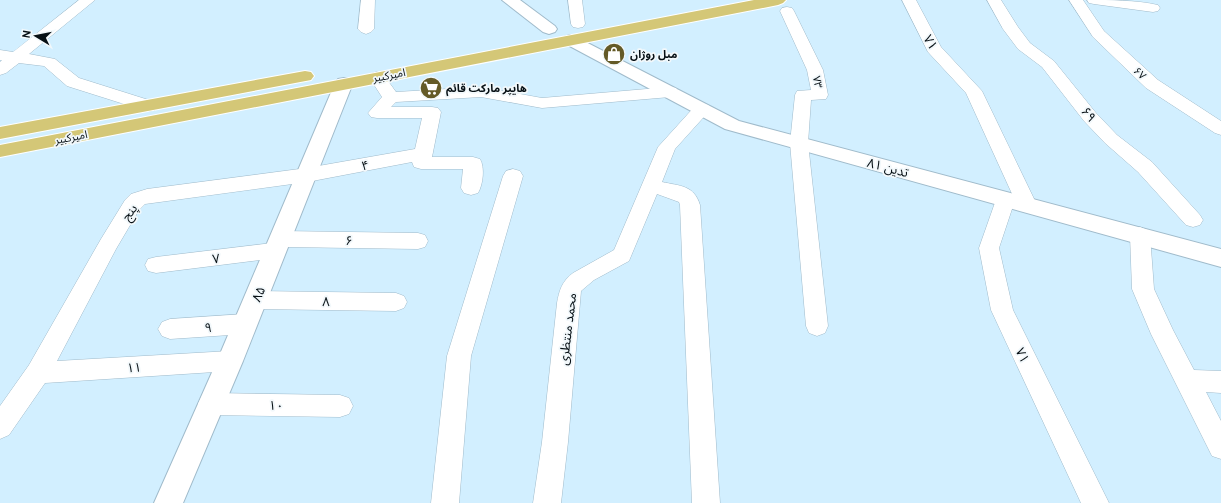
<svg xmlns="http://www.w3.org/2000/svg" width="1221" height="503" viewBox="0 0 1221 503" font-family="Overpass,'Noto Sans Arabic',sans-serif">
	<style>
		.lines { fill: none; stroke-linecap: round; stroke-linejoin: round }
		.minor-casing { stroke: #a0bbcb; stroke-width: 1 }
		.tertiary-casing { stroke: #a0bbcb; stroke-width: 2 }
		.primary-casing { stroke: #fff; stroke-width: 2 }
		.minor { fill: #fff; fill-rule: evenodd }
		.tertiary { fill: #fff; fill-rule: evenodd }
		.primary { fill: #d4c777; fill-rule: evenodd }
		.labels { text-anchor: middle; stroke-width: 3.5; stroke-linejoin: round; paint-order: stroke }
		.far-poi-label { font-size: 11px; font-weight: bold; fill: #071015; stroke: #f2f8fb; text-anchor: start }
		.far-street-label { font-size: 11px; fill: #071015; stroke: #f2f8fb }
		.street-label { font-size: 13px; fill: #071015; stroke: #f2f8fb }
	</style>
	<rect width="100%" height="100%" fill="#d2efff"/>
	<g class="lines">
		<g class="minor-casing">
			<g id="minor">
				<polygon points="79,0 95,0 29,54 55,59 79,78 155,102 158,106 155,110 149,111 143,110 67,86 44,66 19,63 6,73 0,75 0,62 2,60 0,60 0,50 13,52"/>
				<polygon points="361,0 375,0 374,29 371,32 366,34 361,32 358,29"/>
				<polygon points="568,0 582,0 585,24 583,27 578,28 573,27 571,24"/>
				<polygon points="902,0 916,0 941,47 982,91 1037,205 1034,210 1027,212 1020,210 1015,200 999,248 1013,310 1109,503 1081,503 991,310 979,248 998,194 1005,192 1013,196 966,93 928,52"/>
				<polygon points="987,0 1001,0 1018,27 1030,43 1054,61 1096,113 1117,135 1152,162 1200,215 1203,220 1200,225 1193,227 1186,225 1138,172 1105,143 1084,121 1042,67 1018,49 1003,29"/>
				<polygon points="1069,0 1083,0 1104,31 1158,80 1221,121 1221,135 1215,133 1146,88 1093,37"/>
				<path d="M1087,0C1111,0 1135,0 1158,5L1160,8L1158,11L1153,12L1094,4L1089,3Z"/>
				<polygon points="787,7 792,8 794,11 823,70 828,95 826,99 811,100 808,143 828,326 825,333 817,336 809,333 806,326 790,143 795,95 797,91 811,90 807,70 780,11 782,8"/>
				<path d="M377,72L383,74L396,92L481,87L542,98L670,87L676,88L678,92L676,96L670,97L542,108L481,97L396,102L391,107H432L438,108L441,112L432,157H473L480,159C485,167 483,185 478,193L471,195L464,193L461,188L463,169H421L414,167L412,162L307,182L145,204L139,210L116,249L57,361L230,351L238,354L242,361L238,368L230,371L45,383L9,435L0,439V406L29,365L101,239L125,200L131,194L147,189L307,168L415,149L422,118H377L371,117L368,113L382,97L369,77L371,74Z"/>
				<path d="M702,104L708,105L711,109L675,149L662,182C680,186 694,185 700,205L720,503H692L680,205L679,202L657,194L629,261L594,280L581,291L568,442L561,503H533L542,442L557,303C559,291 562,281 573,273L614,250L658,147L696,105Z"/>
				<polygon points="513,169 520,171 523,176 471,356 459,503 431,503 447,356 503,176 506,171"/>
				<polygon points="1140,227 1147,230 1150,235 1154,289 1173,330 1194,370 1221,371 1221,393 1206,392 1221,421 1221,459 1212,456 1151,334 1132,289 1130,235 1133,230"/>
				<polygon points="280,231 418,233 425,235 428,241 425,247 418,249 285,247 286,250 283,256 276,258 156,273 148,271 145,265 148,259 156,257 272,243 270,239 273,233"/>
				<polygon points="255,291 396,293 404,296 407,302 404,308 396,311 255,309 247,306 244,300 247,294"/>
				<polygon points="245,314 253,317 256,324 253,331 245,334 170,339 162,336 158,329 162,322 170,319"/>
				<polygon points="211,393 340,395 349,398 353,406 349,414 340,417 211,415 202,412 198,404 202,396"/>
			</g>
		</g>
		<g class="tertiary-casing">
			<g id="tertiary">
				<polygon points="502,0 520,0 555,26 557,29 555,32 549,34 543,32"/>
				<polygon points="570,35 576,37 739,121 1221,249 1221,267 725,129 564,43 562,40 564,37"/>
				<polygon points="344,78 350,79 353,83 243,361 183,503 154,503 217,361 335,83 338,79"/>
			</g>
		</g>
		<g class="primary-casing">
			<g id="primary">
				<polygon points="754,0 786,0 783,3 778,5 0,157 0,145"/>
				<polygon points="305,71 311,72 314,76 311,80 0,139 0,127"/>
			</g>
		</g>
		<use href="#minor" class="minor"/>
		<use href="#tertiary" class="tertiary"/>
		<use href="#primary" class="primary"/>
	</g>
	<defs>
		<g id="shop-disc" transform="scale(1.15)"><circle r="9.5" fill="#645a27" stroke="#f2f8fb"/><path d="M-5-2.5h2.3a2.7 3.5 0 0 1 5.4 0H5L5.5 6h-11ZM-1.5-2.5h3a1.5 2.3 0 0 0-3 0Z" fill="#fff"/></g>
		<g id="supermarket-disc" transform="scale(1.15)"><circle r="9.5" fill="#645a27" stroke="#f2f8fb"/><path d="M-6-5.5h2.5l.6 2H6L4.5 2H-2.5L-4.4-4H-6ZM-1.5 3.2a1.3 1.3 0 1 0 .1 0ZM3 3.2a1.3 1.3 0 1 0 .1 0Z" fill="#fff"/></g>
	</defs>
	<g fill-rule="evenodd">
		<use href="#shop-disc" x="614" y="54"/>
		<use href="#supermarket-disc" x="431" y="88"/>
	</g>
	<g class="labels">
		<g class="far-poi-label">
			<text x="630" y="58">مبل روژان</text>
			<text x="446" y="92">هایپر مارکت قائم</text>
		</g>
		<g class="far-street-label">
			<text transform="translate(1140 73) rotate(43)" y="4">۶۷</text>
			<text transform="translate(389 75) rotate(-11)" y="4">امیرکبیر</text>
			<text transform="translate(818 82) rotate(78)" y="4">۷۳</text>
			<text transform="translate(71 137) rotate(-11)" y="4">امیرکبیر</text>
		</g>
		<g class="street-label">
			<text transform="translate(931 42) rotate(59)" y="5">۷۱</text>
			<text transform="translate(1089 114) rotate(50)" y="5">۶۹</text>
			<text transform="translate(365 165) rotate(-10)" y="5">۴</text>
			<text transform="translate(888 167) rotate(15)" y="5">تدین ۸۱</text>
			<text transform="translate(129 212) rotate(-55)" y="5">پنج</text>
			<text transform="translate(349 240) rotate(1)" y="5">۶</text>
			<text transform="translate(216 258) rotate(-8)" y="5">۷</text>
			<text transform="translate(258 294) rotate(-68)" y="5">۸۵</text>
			<text x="326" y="306">۸</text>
			<text transform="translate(208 327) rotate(-4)" y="5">۹</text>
			<text transform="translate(567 329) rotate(-83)" y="5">محمد منتظری</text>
			<text transform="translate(1023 355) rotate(64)" y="5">۷۱</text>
			<text transform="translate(134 367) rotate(-4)" y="5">۱۱</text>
			<text transform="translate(276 405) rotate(1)" y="5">۱۰</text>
		</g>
	</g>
	<g transform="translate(36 36) rotate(280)" stroke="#f2f8fb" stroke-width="3" paint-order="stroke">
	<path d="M0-3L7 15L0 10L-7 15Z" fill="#071015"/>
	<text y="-6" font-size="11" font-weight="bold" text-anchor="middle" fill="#071015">N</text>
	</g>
</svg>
